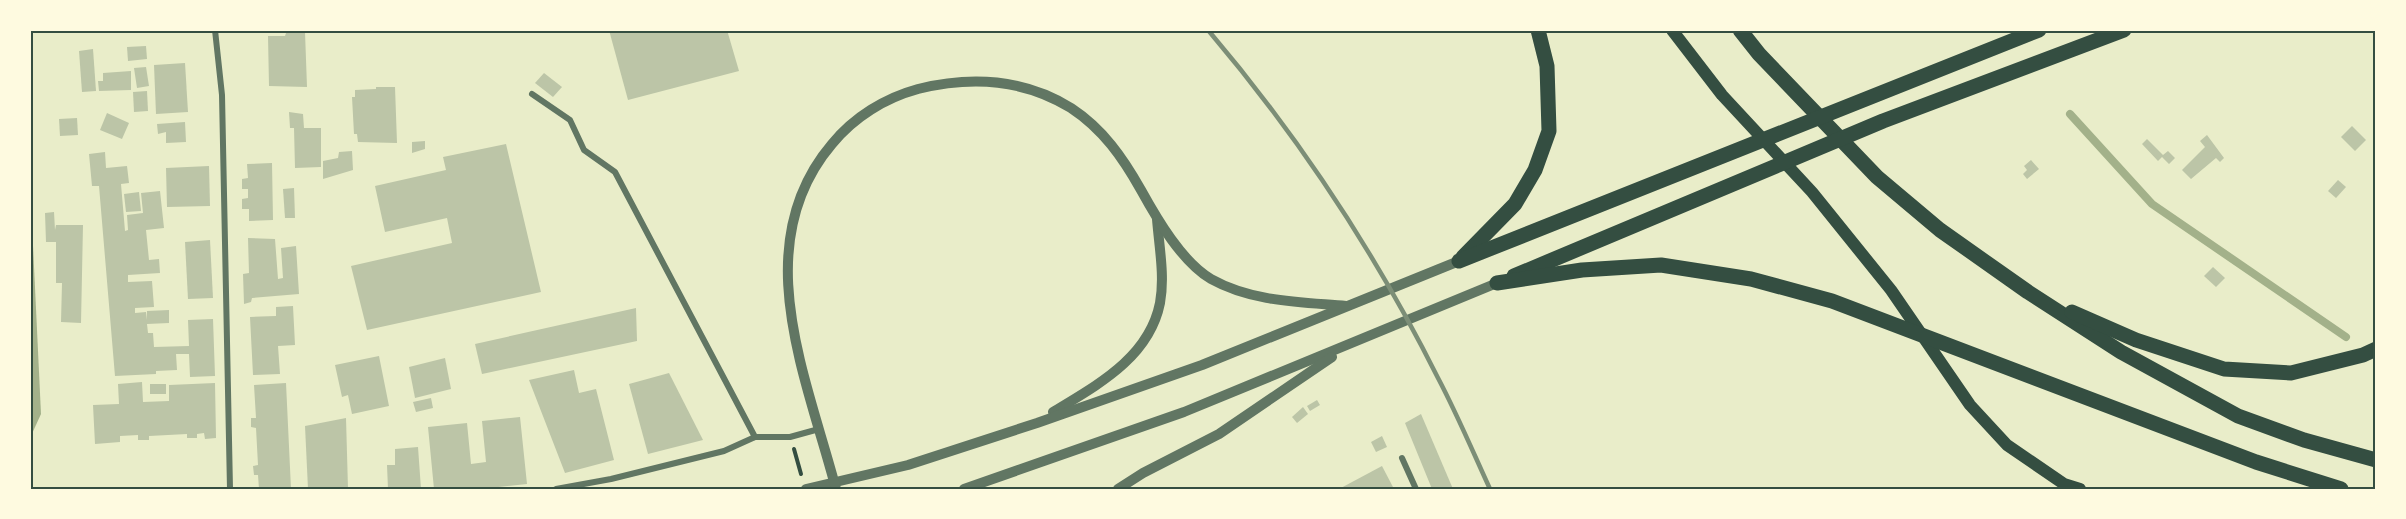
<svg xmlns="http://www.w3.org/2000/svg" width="2406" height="519" viewBox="0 0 2406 519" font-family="'Source Sans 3',sans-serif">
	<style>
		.water { fill: #a3b18a }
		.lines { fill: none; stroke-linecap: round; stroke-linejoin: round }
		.stream { stroke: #a3b18a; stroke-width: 8 }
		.building { fill: #bcc5a7 }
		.path { stroke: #344e41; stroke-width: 4 }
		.minor { stroke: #617663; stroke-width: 6 }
		.tertiary { stroke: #617663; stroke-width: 10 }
		.secondary { stroke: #344e41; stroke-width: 12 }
		.primary { stroke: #344e41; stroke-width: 15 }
		.rail { stroke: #7c8e77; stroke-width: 4.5 }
		.neatline { fill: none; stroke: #344e41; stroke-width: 2 }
	</style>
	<rect width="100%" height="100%" fill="#e9edc9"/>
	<polygon class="water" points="30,182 41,414 30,438"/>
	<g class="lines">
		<polyline class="stream" points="2070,114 2152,204 2346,337"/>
	</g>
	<g class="building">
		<polygon points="609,30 727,30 739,71 628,100"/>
		<polygon points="305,32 307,87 269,86 268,36 285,36 286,33"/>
		<polygon points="146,46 147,59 128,61 127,47"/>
		<polygon points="93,49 96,91 82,92 79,51"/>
		<polygon points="185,63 188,112 156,114 154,65"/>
		<polygon points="146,67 149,86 137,88 134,68"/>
		<polygon points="131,71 131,90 99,91 98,81 103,81 103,73"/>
		<polygon points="544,73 562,87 553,97 535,83"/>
		<polygon points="376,87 395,87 397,143 358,142 357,134 354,134 352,97 355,97 355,90 376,89"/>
		<polygon points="147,91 148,111 134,112 133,92"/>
		<polygon points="289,112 303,114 304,128 321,128 321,167 295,168 294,128 290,128"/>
		<polygon points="107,113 129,123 122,139 100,130"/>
		<polygon points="77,118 78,135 60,136 59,119"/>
		<polygon points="185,122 186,142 166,143 166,132 158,134 157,124"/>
		<polygon points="2352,126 2366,140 2355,151 2341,137"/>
		<polygon points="2207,135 2224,158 2220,162 2216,158 2191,179 2182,170 2205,147 2200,141"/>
		<polygon points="2147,139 2163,155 2168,151 2175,158 2169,164 2162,157 2158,161 2142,144"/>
		<polygon points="425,141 425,149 412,153 412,142"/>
		<polygon points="506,144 541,292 367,330 351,266 452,243 447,218 385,232 375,186 446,170 443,157"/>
		<polygon points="352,151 353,170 323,179 323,161 338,158 339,152"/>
		<polygon points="105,152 106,168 127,166 129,183 121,184 125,231 128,230 127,215 143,213 141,193 160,191 164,228 146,230 149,260 159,259 160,273 128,275 128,282 152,281 154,307 135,308 135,313 146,312 147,320 147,311 169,310 169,323 147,324 148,333 153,333 154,347 189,346 188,320 213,319 215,376 190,377 189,354 176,354 177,370 156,371 156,374 115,376 99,186 92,186 89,154"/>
		<polygon points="2031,160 2039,169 2027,179 2023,174 2027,170 2024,166"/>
		<polygon points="272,163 273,220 249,221 249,209 242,209 242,199 248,198 248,189 242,189 242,179 248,178 247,164"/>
		<polygon points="209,166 210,206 167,207 166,168"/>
		<polygon points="2338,180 2346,187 2336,198 2328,191"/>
		<polygon points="294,188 295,218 285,218 283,189"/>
		<polygon points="139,192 141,211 126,212 124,194"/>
		<polygon points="54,212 55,230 56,225 83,225 81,323 61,322 62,283 56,283 56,242 46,242 45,213"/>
		<polygon points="248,238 275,239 278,279 283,278 281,248 296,246 299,294 252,298 251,302 244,304 243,274 249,273"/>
		<polygon points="210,240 213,298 188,299 185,242"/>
		<polygon points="2213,267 2225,278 2216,287 2204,276"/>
		<polygon points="293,306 295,345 278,346 280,374 253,375 250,317 276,316 276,307"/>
		<polygon points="636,308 637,341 482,374 475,344"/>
		<polygon points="379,356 389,406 352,414 348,395 342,397 335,365"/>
		<polygon points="445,358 451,389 415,398 409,367"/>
		<polygon points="574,370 579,393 596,389 614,460 565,473 529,380"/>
		<polygon points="669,373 703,440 648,454 629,384"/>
		<polygon points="142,382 143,402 169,401 169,385 215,383 216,438 205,439 204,433 197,434 197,438 187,438 187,434 149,436 149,440 138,440 138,435 120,436 120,442 95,444 93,405 119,404 118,384"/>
		<polygon points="286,383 291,489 259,489 258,475 254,475 253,466 258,465 256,428 251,427 251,418 256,418 254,385"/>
		<rect x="150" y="384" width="16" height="10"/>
		<polygon points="431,398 433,408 416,412 413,402"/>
		<polygon points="1317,400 1320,405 1310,411 1307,406"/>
		<polygon points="1303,407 1308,414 1297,423 1292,417"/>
		<polygon points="1421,414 1453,489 1432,489 1405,423"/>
		<polygon points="520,417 527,484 480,489 434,489 428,427 467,423 471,464 486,462 482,421"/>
		<polygon points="346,418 348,489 308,489 305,426"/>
		<polygon points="1382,436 1387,447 1376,452 1371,442"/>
		<polygon points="418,447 421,489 388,489 387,465 395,465 395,449"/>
		<polygon points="1382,466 1394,489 1339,489"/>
	</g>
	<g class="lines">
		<polyline class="path" points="794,449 801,474"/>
		<g class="minor">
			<polyline points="215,30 222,95 230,489"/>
			<polyline points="532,94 570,120 584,150 615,172 755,437"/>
			<polyline points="1402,458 1416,489"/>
			<polyline points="556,489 611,479 724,451 755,437 790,437 819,429"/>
		</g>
		<g class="tertiary">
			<path d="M1053,412C1097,385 1149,358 1160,303C1165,276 1159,246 1157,219"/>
			<polyline points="806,489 908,465 1037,423 1202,365 1459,261"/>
			<path d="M836,489C807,378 746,245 832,144C854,117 885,98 918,89C971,76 1024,79 1071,108C1103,129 1123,158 1141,190C1157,219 1182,262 1211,279C1252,302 1301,302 1346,306"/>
			<polyline points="964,489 1184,412 1497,283"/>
			<polyline points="1118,489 1143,473 1219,434 1332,357"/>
		</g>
		<polyline class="secondary" points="1672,30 1722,95 1812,192 1891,290 1970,405 2007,445 2064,484 2080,489"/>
		<g class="primary">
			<polyline points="1740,30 1759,54 1877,177 1940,230 2028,292 2121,352 2238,416 2304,440 2376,460"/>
			<polyline points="1463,257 1515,204 1535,170 1549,131 1547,66 1538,30"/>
			<polyline points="1459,261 2039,30"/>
			<polyline points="1514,276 1883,121 2124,30"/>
			<polyline points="1497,283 1582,270 1661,265 1751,279 1832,301 2256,462 2341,489"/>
			<polyline points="2072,312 2136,340 2224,369 2291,373 2363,355 2376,349"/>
		</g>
		<path class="rail" d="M1208,30C1298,136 1376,254 1438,378C1457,414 1473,452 1490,489"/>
	</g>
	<rect width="2406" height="519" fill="none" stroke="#fefae0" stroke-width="63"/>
	<rect x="32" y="32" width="2342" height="456" class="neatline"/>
</svg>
